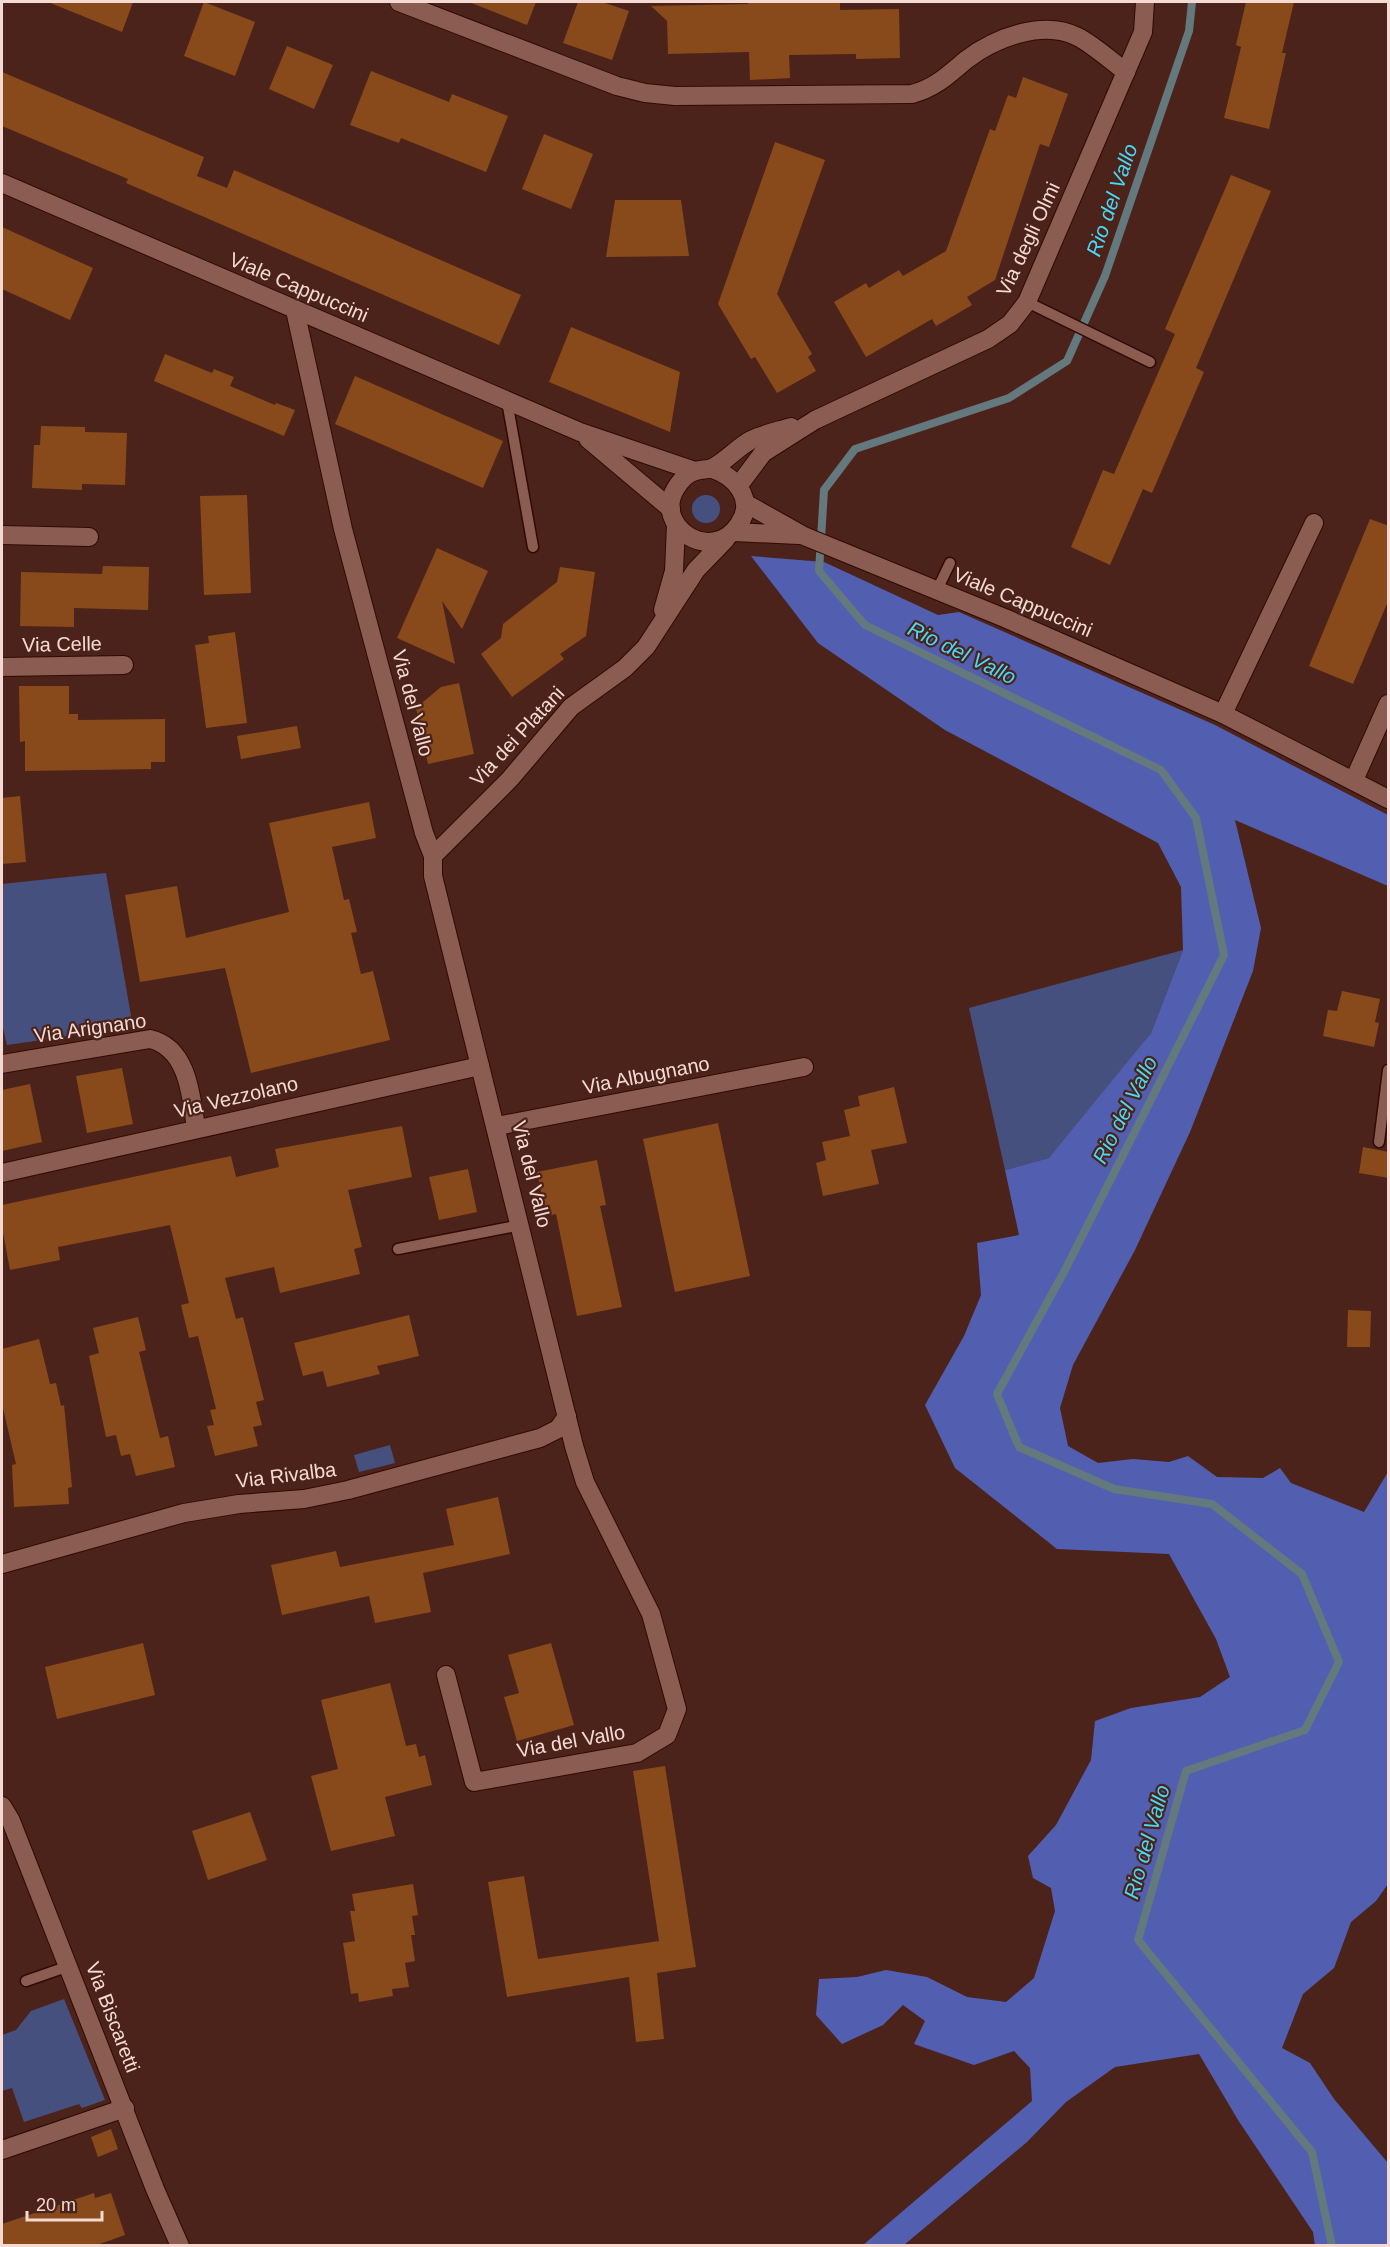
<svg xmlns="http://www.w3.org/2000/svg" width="1390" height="2247" viewBox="0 0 1390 2247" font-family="Arial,sans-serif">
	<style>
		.green { fill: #46507f }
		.forest { fill: #525fb0 }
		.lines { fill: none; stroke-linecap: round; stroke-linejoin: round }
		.stream { stroke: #63797e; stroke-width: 8 }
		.building { fill: #884a1a }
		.lane-casing { stroke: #300a03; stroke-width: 13 }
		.street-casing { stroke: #300a03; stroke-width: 20 }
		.secondary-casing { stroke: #300a03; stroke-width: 20 }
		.lane { stroke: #8b5c51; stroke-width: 10 }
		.street { stroke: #8b5c51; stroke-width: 18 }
		.secondary { stroke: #8b5c51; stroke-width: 18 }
		.labels { text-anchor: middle; stroke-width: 4.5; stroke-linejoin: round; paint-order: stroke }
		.street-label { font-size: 20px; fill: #f5dad3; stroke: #4c231a }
		.water-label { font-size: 21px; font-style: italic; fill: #47daf8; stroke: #4c231a }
	</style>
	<rect width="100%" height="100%" fill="#4c231a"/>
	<g class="green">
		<circle cx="706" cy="509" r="14"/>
		<polygon points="106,873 133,1027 7,1045 2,1024 2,884"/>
		<polygon points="1183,950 1151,1033 1087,1115 1049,1158 1005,1170 969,1008"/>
		<polygon points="390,1445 395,1463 359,1472 354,1455"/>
		<polygon points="64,1999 105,2100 82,2108 79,2104 24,2122 12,2088 2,2091 2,2035 16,2030 31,2011"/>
	</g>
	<polygon class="forest" points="751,556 824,562 938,615 959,612 1215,725 1388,815 1388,886 1235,820 1261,928 1253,971 1190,1132 1135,1250 1073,1365 1060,1408 1068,1446 1098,1463 1133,1459 1169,1462 1188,1456 1217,1477 1263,1478 1280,1468 1291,1483 1364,1512 1388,1472 1388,1884 1376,1901 1351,1922 1334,1968 1303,1994 1282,2048 1310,2063 1334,2099 1388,2163 1388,2245 1315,2245 1313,2232 1238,2120 1199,2054 1115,2067 1066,2102 1027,2142 904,2245 863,2245 1032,2101 1030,2068 1014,2051 974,2065 914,2044 925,2021 903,2005 883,2025 842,2044 816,2015 819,1979 857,1977 886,1970 927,1977 967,1997 1006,2002 1034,1978 1055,1911 1051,1888 1033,1878 1028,1856 1056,1825 1091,1760 1095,1721 1131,1708 1200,1697 1230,1677 1216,1639 1169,1554 1057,1549 955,1468 925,1405 964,1336 981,1295 977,1243 1019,1235 1005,1170 1049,1158 1151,1033 1183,950 1181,887 1158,843 945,730 818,643"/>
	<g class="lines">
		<polyline class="stream" points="1192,2 1189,31 1105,276 1067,361 1009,398 855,449 824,490 819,571 865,625 1161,770 1196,818 1224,955 1065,1270 997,1394 1019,1447 1114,1489 1212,1504 1302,1574 1339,1662 1305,1730 1186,1771 1138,1940 1312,2152 1332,2246"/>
	</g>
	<g class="building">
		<polygon points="48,2 133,2 122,32"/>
		<polygon points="204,2 255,22 235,76 184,56"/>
		<polygon points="469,2 536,2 527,25"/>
		<polygon points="578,2 602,2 629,11 612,60 563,43"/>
		<polygon points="748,2 840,2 840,10 899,9 900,58 856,59 856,54 789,55 790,78 750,80 749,52 668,54 667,21 651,6 748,4"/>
		<polygon points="1246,2 1294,2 1282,53 1286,53 1269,129 1224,118 1241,47 1236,45"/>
		<polygon points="287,46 333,65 314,109 269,89"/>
		<polygon points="371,71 449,102 452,94 508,116 486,172 401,138 399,143 350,125"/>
		<polygon points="2,72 204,157 197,176 227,188 234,170 521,295 499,345 126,183 128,179 2,126"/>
		<polygon points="1023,77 1068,94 1049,147 1040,144 995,280 967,297 972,305 936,326 932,319 866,357 834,302 866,283 869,288 899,270 903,276 946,251 990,129 995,131 1008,95 1016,98"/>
		<polygon points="544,134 593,154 571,209 522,189"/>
		<polygon points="775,142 825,160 777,294 812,354 808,357 816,371 777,393 755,357 751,359 718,304"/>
		<polygon points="1231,175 1271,191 1196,368 1204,372 1152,493 1143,489 1110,565 1071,547 1103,470 1114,474 1175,334 1165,329"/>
		<polygon points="615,200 681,200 689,256 606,257"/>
		<polygon points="2,227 93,268 70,320 2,289"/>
		<polygon points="571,327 680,372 670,432 549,382"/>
		<polygon points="165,354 212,373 214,369 234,377 230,386 275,405 276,403 295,410 284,436 154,381"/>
		<polygon points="355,376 503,441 483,488 335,424"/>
		<polygon points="41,426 85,427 85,432 127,433 125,485 82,484 82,490 32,488 34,445 40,445"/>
		<polygon points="247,495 251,593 204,595 200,496"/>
		<polygon points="1370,519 1389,526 1389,599 1353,684 1309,666"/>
		<polygon points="437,548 488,571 462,629 442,601 455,664 397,638"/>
		<polygon points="103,566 149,567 148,610 74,608 74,627 20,626 21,572 102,574"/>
		<polygon points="560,567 595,572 586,636 560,654 564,659 512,697 481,654 501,638 503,624 557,582"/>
		<polygon points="235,632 247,723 206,728 195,645 209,643 208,636"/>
		<polygon points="459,683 474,754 428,764 416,708 441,687"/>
		<polygon points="19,686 69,686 69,714 78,714 78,720 165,719 165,762 151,762 151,769 25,771 25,741 20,742"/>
		<polygon points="297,726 301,748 241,759 237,736"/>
		<polygon points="20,796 26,862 2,864 2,798"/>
		<polygon points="369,802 376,838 332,847 344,900 349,899 357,932 351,933 361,974 373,971 390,1040 251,1073 225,968 140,982 125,895 177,886 186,938 289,912 269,823"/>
		<polygon points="1342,991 1380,999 1375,1022 1379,1023 1374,1047 1323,1036 1328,1010 1337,1011"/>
		<polygon points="122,1068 133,1124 87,1133 76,1076"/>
		<polygon points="30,1084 42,1142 2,1151 2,1090"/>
		<polygon points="894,1087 907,1143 871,1150 879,1184 823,1196 816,1163 826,1160 822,1142 850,1136 844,1110 860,1106 858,1096"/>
		<polygon points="718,1123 750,1276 675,1292 643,1139"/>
		<polygon points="402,1126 412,1177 348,1190 362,1247 354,1249 360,1274 280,1293 274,1267 225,1278 236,1319 243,1317 264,1400 256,1402 262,1425 253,1427 258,1446 215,1456 207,1426 214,1425 210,1410 216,1409 198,1336 189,1338 181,1305 189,1303 170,1225 58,1247 60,1260 10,1270 2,1227 2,1205 231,1156 236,1177 279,1167 275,1149"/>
		<polygon points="1363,1147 1389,1152 1389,1178 1359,1173"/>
		<polygon points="597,1160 606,1205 600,1206 622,1307 577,1316 556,1214 546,1216 537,1172"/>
		<polygon points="468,1169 477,1212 439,1220 429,1177"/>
		<polygon points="1348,1310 1371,1311 1370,1347 1347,1347"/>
		<polygon points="409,1315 419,1356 377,1366 380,1374 327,1387 323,1371 303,1376 294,1343"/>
		<polygon points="138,1317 146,1350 139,1352 160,1438 168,1436 175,1467 136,1476 130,1454 121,1456 116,1435 106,1437 89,1356 99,1353 93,1328"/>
		<polygon points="39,1339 50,1384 56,1383 61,1406 64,1405 72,1487 68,1488 69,1504 14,1507 12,1465 16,1464 2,1404 2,1349"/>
		<polygon points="498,1497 510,1554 423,1573 431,1612 375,1623 369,1596 282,1615 271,1565 336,1551 340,1567 454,1545 446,1509"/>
		<polygon points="143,1643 155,1695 57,1719 45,1667"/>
		<polygon points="551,1643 574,1725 517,1741 504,1697 519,1693 508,1655"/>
		<polygon points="390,1683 406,1746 416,1744 419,1757 425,1755 432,1785 385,1797 395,1836 331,1851 311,1776 338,1769 321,1700"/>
		<polygon points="665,1766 696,1967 657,1973 664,2039 636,2042 629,1977 507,1997 488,1882 524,1876 538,1959 659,1941 633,1771"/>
		<polygon points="250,1812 267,1860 208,1880 192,1831"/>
		<polygon points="413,1884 418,1915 412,1916 415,1935 411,1935 415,1961 405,1963 409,1987 392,1989 393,1996 359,2002 358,1993 351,1994 343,1943 355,1941 350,1911 355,1911 352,1894"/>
		<polygon points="111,2129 118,2149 98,2157 91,2137"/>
		<polygon points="94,2193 95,2198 111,2193 125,2235 94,2246 2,2246 2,2224"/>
	</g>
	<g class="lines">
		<g class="lane-casing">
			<g id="lane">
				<polyline points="1027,302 1150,362"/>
				<polyline points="507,401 533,547"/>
				<polyline points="937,590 950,563"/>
				<polyline points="1379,1142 1388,1070"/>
				<polyline points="398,1249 521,1225"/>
				<polyline points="26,1981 69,1966"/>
			</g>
		</g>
		<g class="street-casing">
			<g id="street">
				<path d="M399,2L617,86L645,93L675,96L912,94C935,88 948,75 966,60C995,38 1043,19 1078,37C1095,46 1111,61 1126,72"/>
				<polyline points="295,310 343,529 424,833 433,856 433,876 574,1446 585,1482 651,1614 677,1709 667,1735 637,1753 474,1782 446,1675"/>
				<polyline points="2,535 89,537"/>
				<polyline points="663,610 674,571 676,525"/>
				<polyline points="2,667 124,665"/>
				<polyline points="1223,714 1314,523"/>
				<polyline points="1354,780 1388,704"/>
				<polyline points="433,856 510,779 571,707 625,668 646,647 696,570 726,539"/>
				<path d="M2,1064L150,1039C188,1048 191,1095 196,1128"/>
				<polyline points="497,1126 804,1067"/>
				<polyline points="2,1173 480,1066"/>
				<polyline points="2,1564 184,1513 239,1504 304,1499 348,1490 540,1438 558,1429 567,1416"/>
				<polyline points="2,1806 11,1821 155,2189 180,2246"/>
				<polyline points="2,2150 125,2108"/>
			</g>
		</g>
		<g class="secondary-casing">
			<g id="secondary">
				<polyline points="2,183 580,432 695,471"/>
				<polyline points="588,439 671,509"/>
				<path d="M712,469C735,476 756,500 739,524C712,566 652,526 676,488C681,480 687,473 696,471C702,469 709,470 714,467C727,460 738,447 751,440C763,434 778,431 791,427"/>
				<polyline points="739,485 763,453 815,420 988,339 1010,324 1027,302 1143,32 1145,2"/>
				<polyline points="745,503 804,536 1007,619 1223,714 1388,799"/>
				<polyline points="734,532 799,535"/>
			</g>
		</g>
		<use href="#lane" class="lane"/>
		<use href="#street" class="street"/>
		<use href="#secondary" class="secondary"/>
	</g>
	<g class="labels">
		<g class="street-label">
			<text transform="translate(1028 239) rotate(-65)" y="7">Via degli Olmi</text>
			<text transform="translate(299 287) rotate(23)" y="7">Viale Cappuccini</text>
			<text transform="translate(1023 602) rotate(23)" y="7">Viale Cappuccini</text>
			<text transform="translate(62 644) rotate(-1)" y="7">Via Celle</text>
			<text transform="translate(413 703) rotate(75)" y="7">Via del Vallo</text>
			<text transform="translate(517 736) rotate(-47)" y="7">Via dei Platani</text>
			<text transform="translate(90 1028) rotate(-8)" y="7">Via Arignano</text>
			<text transform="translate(646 1075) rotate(-11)" y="7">Via Albugnano</text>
			<text transform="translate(236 1097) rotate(-13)" y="7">Via Vezzolano</text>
			<text transform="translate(532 1174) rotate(76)" y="7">Via del Vallo</text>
			<text transform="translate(286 1475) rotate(-7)" y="7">Via Rivalba</text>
			<text transform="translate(571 1741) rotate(-10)" y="7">Via del Vallo</text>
			<text transform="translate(113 2017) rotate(69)" y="7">Via Biscaretti</text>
		</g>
		<g class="water-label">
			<text transform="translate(1112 200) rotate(-71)" y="7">Rio del Vallo</text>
			<text transform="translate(962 653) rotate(26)" y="7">Rio del Vallo</text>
			<text transform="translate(1125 1110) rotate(-63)" y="7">Rio del Vallo</text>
			<text transform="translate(1147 1842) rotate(-74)" y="7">Rio del Vallo</text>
		</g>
	</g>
	<rect width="1390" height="2247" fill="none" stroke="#f5dad3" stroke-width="6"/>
	<path d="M27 2211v9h75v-9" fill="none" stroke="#f5dad3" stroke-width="3"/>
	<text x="36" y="2211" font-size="18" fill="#f5dad3" stroke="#4c231a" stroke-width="4.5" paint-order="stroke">20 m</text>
</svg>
